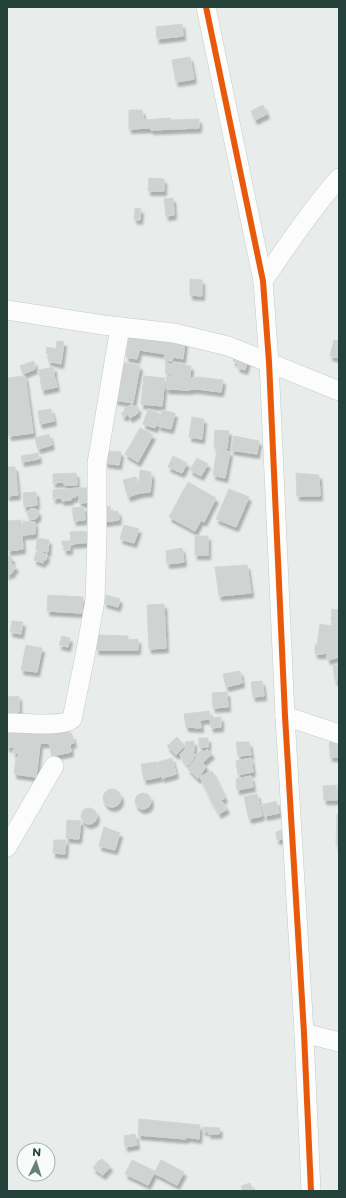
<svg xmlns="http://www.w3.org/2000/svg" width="346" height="1198" viewBox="0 0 346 1198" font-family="Montserrat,sans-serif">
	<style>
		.building { fill: #cfd4d2; stroke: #d1d6d4; filter: url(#shadow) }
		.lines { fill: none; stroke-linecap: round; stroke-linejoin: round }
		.street-casing { stroke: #c5cac8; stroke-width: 20 }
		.street { stroke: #fcfcfc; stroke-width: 19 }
		.cycleway-casing { stroke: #f7fbf9; stroke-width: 8 }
		.cycleway { stroke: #e8590c; stroke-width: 6 }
	</style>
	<defs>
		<filter id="shadow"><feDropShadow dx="2.5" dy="4.5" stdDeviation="1" flood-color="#0004"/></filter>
	</defs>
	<rect width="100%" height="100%" fill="#e8edeb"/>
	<g class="building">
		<polygon points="182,24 183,36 157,39 156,27"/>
		<polygon points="190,57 194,79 176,82 172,60"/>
		<polygon points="263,105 267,114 255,120 251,111"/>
		<polygon points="129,110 142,110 144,120 171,118 171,120 199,119 199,128 151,130 151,128 129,129"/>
		<polygon points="149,178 164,179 164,191 148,191"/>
		<polygon points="173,198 174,215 166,216 164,199"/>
		<polygon points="135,208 141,209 140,220 134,219"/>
		<polygon points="190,279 202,280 202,296 190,295"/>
		<polygon points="130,331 185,340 183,359 173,357 172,361 164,360 165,354 127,348"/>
		<polygon points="334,340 339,341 339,358 330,356"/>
		<polygon points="57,341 64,342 63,350 56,349"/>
		<polygon points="47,347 63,350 61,364 48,361 49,354 46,353"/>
		<polygon points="127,348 139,351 137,359 126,357"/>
		<polygon points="235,355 248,360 245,370 237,367 238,364 233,361"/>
		<polygon points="34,361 35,369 23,374 20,366"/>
		<polygon points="123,362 140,366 133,403 115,400"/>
		<polygon points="173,362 186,364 185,365 191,366 190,377 172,376 172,374 165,373 166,363 173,364"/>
		<polygon points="54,367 54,375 40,377 39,370"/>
		<polygon points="54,375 57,387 42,390 40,377"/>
		<polygon points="25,376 33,433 9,436 7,424 7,378"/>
		<polygon points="144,376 165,378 162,406 141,404"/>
		<polygon points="167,376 191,378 190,390 166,389"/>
		<polygon points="198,377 223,380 221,392 197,389"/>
		<polygon points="198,377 197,389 190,389 191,378"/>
		<polygon points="132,404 133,406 134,405 136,408 138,407 139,409 137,410 138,413 130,418 128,414 124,417 121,413 125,411 124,409"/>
		<polygon points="51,409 54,421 40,424 38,411"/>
		<polygon points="148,409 160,414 155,428 143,424"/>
		<polygon points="162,410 175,413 171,429 158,426"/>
		<polygon points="192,417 204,419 202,439 189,437"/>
		<polygon points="140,428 153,435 138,462 125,454"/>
		<polygon points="215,430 229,431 227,449 214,448"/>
		<polygon points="49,434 52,445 38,449 35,438"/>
		<polygon points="234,436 259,441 257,454 231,450"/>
		<polygon points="217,449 230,452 225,478 213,475"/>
		<polygon points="106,451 121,452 119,465 105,463"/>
		<polygon points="38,453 39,459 22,462 21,456"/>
		<polygon points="173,456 187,463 182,473 168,467"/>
		<polygon points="197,458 208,464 201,476 190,470"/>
		<polygon points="7,467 15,467 18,495 7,496"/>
		<polygon points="140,470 151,472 150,475 152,475 150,492 140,493 128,497 123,480 136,477 138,483 139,483"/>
		<polygon points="76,473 77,485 64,485 64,482 53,483 53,474"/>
		<polygon points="296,473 319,475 320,496 297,496"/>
		<polygon points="188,482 216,498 204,522 201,520 195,531 169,517"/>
		<polygon points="79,488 79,495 76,495 76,497 71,498 71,500 62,501 61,498 53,499 53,490"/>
		<polygon points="79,488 92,488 93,502 79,503"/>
		<polygon points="229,489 249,497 236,527 216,519"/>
		<polygon points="36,492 37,505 24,507 23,493"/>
		<polygon points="110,506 110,512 118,511 119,520 103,522 101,507"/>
		<polygon points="84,507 85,520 74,521 72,508"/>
		<circle cx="33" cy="514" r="5.5"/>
		<polygon points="21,520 23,549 8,551 7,521"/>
		<polygon points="23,521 35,522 35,534 23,535"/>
		<polygon points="124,525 139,529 134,543 120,539"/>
		<polygon points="83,531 83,532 91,531 92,542 71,544 70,532"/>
		<rect x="195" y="536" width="13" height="19"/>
		<polygon points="37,538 49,540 48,552 36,550"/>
		<polygon points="62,541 70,541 70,550 64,550 64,545 62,545"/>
		<polygon points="182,548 184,562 167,564 166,551"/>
		<polygon points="36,552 47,554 46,560 43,560 43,563 34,560"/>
		<polygon points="7,555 13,559 10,562 16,567 11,574 9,573 7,576"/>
		<polygon points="247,565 251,593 219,596 215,567"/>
		<polygon points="48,595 83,597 82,613 47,611"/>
		<polygon points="106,595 120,599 118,607 104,603"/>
		<polygon points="164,604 166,648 149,649 147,605"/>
		<polygon points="332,609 339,610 339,621 331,620"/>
		<polygon points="12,621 23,622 21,634 10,632"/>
		<polygon points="332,621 339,622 339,657 328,660 325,649 324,649 324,654 315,654 315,645 317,645 320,624 331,626"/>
		<polygon points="98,635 128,636 128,640 138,639 138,650 96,650"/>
		<polygon points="62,636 70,638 68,647 59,645"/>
		<polygon points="26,645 42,648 37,672 21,670"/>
		<polygon points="333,665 339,665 339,680 335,681"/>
		<polygon points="240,671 242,683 226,687 223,674"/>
		<polygon points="262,681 264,696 253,697 251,682"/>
		<polygon points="227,692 228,707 213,708 212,693"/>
		<polygon points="19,696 19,712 7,713 7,697"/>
		<polygon points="209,711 210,719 200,720 201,728 186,727 184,714"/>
		<polygon points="221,717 221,727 211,728 210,718"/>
		<polygon points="17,723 42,726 38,761 18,758 19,753 13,753"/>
		<polygon points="42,726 68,729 69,736 72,735 74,743 70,744 71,752 52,756 49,743 40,743"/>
		<polygon points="7,727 15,728 13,747 7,747"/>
		<polygon points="331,734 339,736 339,748 329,747"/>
		<polygon points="177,737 185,746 176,755 167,746"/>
		<rect x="199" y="738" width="9" height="9"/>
		<polygon points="194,741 194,752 186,747 185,742"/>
		<polygon points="236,742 249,742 251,755 238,756"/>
		<polygon points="187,747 196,755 188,766 180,755"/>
		<polygon points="330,747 339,748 339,757 330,757"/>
		<polygon points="207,749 212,754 203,762 196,755 202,750 204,752"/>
		<polygon points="197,757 206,766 198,779 188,769"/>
		<polygon points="16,758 38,761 36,777 14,774"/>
		<polygon points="172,758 176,774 162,778 158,762"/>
		<polygon points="251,758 253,772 238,775 236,761"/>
		<polygon points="157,762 160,777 144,780 141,764"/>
		<polygon points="212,771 225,798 213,804 200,777"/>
		<polygon points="251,776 253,787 237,790 236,779"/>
		<polygon points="337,785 337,800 324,800 323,786"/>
		<circle cx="112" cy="798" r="9"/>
		<circle cx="143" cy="801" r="8"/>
		<polygon points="257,794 262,816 249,819 244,797"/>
		<polygon points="222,801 227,809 219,814 214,805"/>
		<polygon points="276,801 279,813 265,816 262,805"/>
		<circle cx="89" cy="816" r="8"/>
		<polygon points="337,814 339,814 339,845 336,845"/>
		<polygon points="67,820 81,821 79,839 66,838"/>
		<polygon points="104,827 120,833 115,850 99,846"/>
		<polygon points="282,830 283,839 277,840 276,832"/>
		<polygon points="54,840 66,840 65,854 53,853"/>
		<polygon points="139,1119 200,1125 199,1139 186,1137 186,1139 138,1135"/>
		<polygon points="203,1127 220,1128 219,1134 208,1134 209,1131 203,1131"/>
		<polygon points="135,1134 137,1145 125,1147 124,1136"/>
		<polygon points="102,1159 110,1166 109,1168 103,1175 93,1168 98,1161"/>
		<polygon points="132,1160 155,1171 148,1185 125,1174"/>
		<polygon points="161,1160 184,1172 177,1185 154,1173"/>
		<polygon points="250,1183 253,1191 243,1191 241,1186"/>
	</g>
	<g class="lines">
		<g class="street-casing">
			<g id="street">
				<polyline points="206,7 263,281 269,362 285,716 304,1033 311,1191"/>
				<path d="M263,281C287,246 311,210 339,178"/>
				<polyline points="7,310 103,325 174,333 228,346 339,391"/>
				<polyline points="285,716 339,734"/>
				<path d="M7,723C22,722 62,728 72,719L85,656L95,600L97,538V463L120,327"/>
				<polyline points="7,847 54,766"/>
				<polyline points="304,1033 339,1042"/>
			</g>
		</g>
		<use href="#street" class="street"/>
		<g class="cycleway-casing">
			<polyline id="cycleway" points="206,7 263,281 269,362 285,716 304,1033 311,1191"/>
		</g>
		<use href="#cycleway" class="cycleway"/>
	</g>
	<rect width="346" height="1198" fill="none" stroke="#24423a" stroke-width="16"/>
	<g transform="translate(36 1162) rotate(4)"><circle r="19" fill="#f7fbf9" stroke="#a3b1ad"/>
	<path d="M0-3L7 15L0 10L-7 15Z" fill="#697e78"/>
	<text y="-6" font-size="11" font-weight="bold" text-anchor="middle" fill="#24423a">N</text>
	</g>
</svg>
